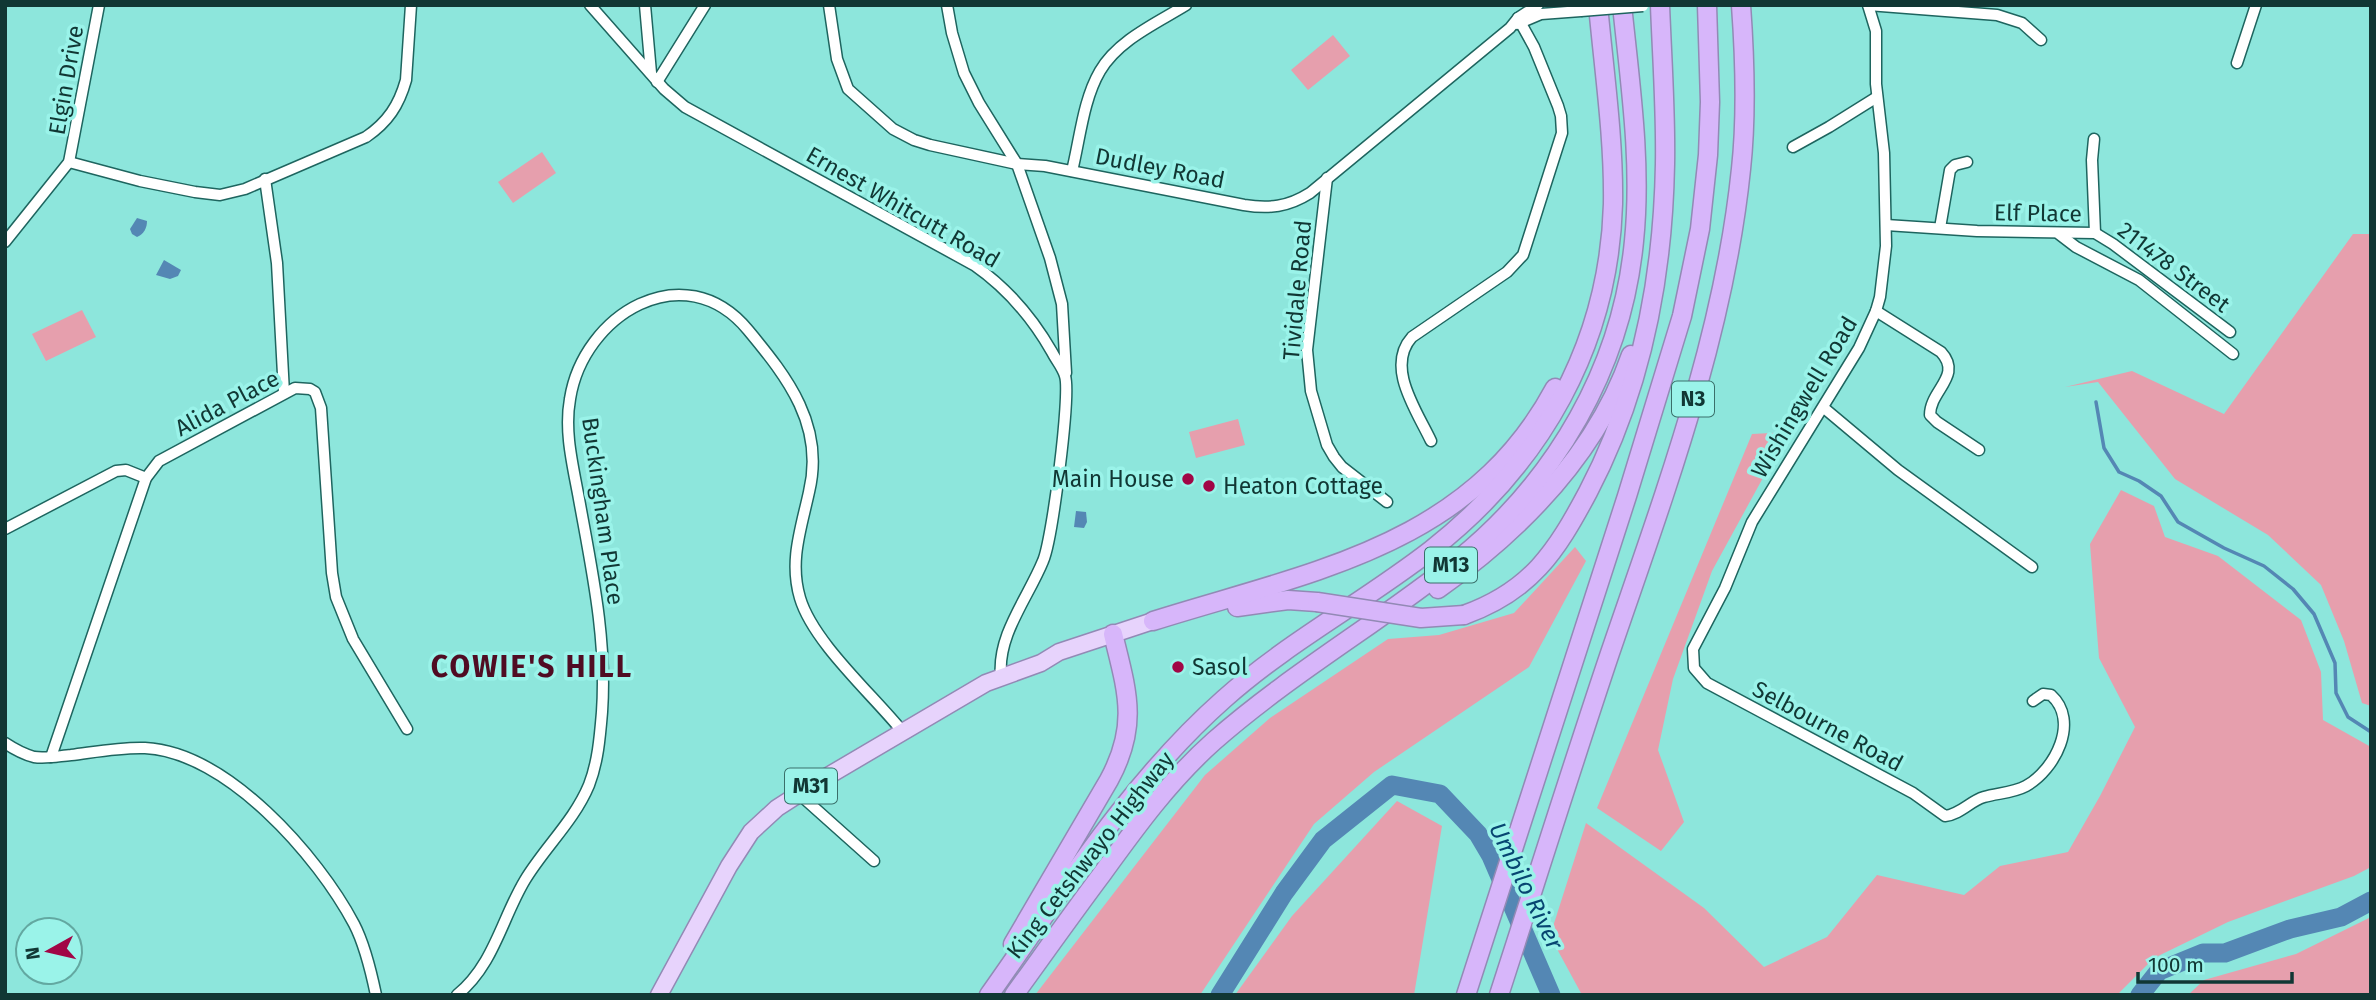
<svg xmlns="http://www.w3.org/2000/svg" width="2376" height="1000" viewBox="0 0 2376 1000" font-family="'Fira Sans',sans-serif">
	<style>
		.green { fill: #e69fad }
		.water { fill: #5487b4 }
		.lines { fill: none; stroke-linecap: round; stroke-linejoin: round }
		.stream { stroke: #5487b4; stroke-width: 3.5 }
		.river { stroke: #5487b4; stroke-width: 19 }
		.street-casing { stroke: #1e655f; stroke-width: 13 }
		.primary-casing { stroke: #928ab5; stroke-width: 19 }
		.highway-casing { stroke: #928ab5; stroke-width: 21 }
		.street { stroke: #fff; stroke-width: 10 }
		.primary { stroke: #e7d3fc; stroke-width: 16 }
		.highway { stroke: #d7b6fa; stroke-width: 18 }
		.street-bridge-casing { stroke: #1e655f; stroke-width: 13; stroke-linecap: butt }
		.highway-bridge-casing { stroke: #928ab5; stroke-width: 21; stroke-linecap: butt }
		.street-bridge { stroke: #fff; stroke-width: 10 }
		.highway-bridge { stroke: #d7b6fa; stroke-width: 18 }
		.poi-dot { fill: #a10646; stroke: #9af3e9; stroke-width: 2.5 }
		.labels { text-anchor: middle; stroke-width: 7; stroke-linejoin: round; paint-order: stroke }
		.shield { fill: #9af3e9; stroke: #3a6f6a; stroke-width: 2 }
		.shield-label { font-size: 21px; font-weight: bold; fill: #113734 }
		.street-label { font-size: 23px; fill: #113734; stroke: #9af3e9 }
		.poi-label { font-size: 23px; fill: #113734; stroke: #9af3e9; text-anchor: start }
		.water-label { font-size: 24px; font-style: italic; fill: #074571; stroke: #9af3e9 }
		.district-label { font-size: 30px; font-weight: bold; letter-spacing: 2px; fill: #500c23; stroke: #9af3e9 }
	</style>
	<rect width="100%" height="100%" fill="#8de6dc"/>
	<g class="green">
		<polygon points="1333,35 1350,56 1308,90 1291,70"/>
		<polygon points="542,152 556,173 513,203 498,182"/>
		<polygon points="2353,234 2371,234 2371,706 2362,703 2344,641 2321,585 2268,535 2175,479 2098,382 2065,387 2132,371 2224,414"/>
		<polygon points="82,310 96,337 46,361 32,334"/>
		<polygon points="1238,419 1245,445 1196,458 1189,432"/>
		<polygon points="1788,432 1712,571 1673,679 1658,750 1684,822 1661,851 1597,808 1752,434"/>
		<polygon points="2121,490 2154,506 2165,537 2218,556 2301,620 2321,672 2323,720 2371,747 2371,867 2354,876 2228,922 2154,958 2117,995 1582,995 1550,936 1586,823 1704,908 1764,967 1827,937 1877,875 1964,895 2000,866 2068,852 2100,796 2135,727 2099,658 2090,544"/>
		<polygon points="1575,547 1586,561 1529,667 1374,772 1314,824 1200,995 1035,995 1205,775 1270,718 1388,639 1439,635 1514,613"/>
		<polygon points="1397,801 1442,826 1414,995 1235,995 1292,916"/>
		<polygon points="2371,917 2371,995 2188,995 2204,980 2296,954"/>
	</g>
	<g class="water">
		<path d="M137,218L147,221C147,228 144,234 137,237L132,234L130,229Z"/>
		<polygon points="164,260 181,270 178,276 170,279 156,275"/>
		<polygon points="1076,511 1086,512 1087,522 1084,528 1074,527"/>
	</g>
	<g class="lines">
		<polyline class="stream" points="2096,402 2104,448 2119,472 2139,481 2161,496 2178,522 2224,548 2264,566 2293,589 2314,614 2335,663 2336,693 2348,717 2371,732"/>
		<g class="river">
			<polyline points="1220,995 1284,893 1323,840 1392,785 1440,794 1478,834 1491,856 1551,995"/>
			<polyline points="2140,995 2159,971 2203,953 2225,953 2290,929 2341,917 2371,901"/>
		</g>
		<g class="street-casing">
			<g id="street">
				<path d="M590,5L664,89L685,107L974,265C1007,288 1032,317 1052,352C1056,360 1063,368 1065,376C1071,394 1052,541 1043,561C1028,598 997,635 1001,676"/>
				<polyline points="645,5 651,73"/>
				<path d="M829,5L837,59L848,89L893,129L914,140L930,145L1017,164L1045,166L1244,205C1269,209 1288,207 1310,193L1510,28L1518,18L1538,5"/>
				<polyline points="947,5 952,33 964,73 979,103 1017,164 1050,258 1062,304 1066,373"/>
				<path d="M1868,5L1876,31V84L1884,153L1886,246L1880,297L1876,311L1859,348L1752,522L1725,588L1693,649L1694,668L1707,683L1913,793L1945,816C1961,814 1970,801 1984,797C1998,793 2013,793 2026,786C2055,770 2080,721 2051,695L2043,694L2033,701"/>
				<polyline points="1868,5 1997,15 2022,23 2041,40"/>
				<polyline points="1517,24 1541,14 1581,11"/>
				<polyline points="2237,63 2256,5"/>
				<polyline points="657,82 705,5"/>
				<polyline points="2094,139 2092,160 2095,233"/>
				<polyline points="1793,147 1829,127 1877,97"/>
				<path d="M69,162L140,181L195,192L220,195L245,189L366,137C388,122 399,105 406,80L411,5"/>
				<path d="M1072,171C1080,139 1083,100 1100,71C1118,40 1157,23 1186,5"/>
				<polyline points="1327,178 1307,350 1311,391 1327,445 1334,457 1342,467 1387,502"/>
				<polyline points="265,179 277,263 284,393"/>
				<polyline points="1886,225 1977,231 2095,233 2113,244 2230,332"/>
				<polyline points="1940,228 1950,170 1955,165 1967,162"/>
				<polyline points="2059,234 2076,247 2139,280 2233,354"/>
				<polyline points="5,242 69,162 99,5"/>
				<path d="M1876,311L1941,352C1963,376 1930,390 1930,415L1937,422L1979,450"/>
				<polyline points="1824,408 1898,470 2032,567"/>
				<path d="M1431,441C1417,411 1385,367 1412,337L1507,272L1523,255L1562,133L1561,116L1558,106L1534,47L1518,18"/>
				<polyline points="5,529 116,471 126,470 146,478"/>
				<path d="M5,743C14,749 23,754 34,757C46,759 59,756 71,755C95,752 121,747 145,748C227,752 318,856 354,924C365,945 371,971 376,995"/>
				<polyline points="51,757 146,478 159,461 295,388 310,389 315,392 321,408 332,573 336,597 353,639 407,729"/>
				<polyline points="799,794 874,861"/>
				<path d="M457,995C494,965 502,918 525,880C545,847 574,821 589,785C598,762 600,736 602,712C607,639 592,571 579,499C573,466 564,432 570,399C583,315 684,253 748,330C788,378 825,426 809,492C801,529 789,561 800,598C813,642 872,694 902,731"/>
			</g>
		</g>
		<g class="primary-casing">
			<polyline id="primary" points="659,995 729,866 751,832 777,808 816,783 986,683 1041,663 1059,652 1153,621"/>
		</g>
		<g class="highway-casing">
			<g id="highway">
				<path d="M1438,589C1521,530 1597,453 1631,355"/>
				<polyline points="1237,607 1288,600 1317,602"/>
				<path d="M1464,615C1531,591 1556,552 1588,492C1642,389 1663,279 1665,164C1666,112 1662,58 1660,5"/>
				<path d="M1153,621C1308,572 1470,547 1555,388"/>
				<path d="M1013,944L1109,780C1139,725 1127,691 1113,634"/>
				<path d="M989,995C1062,892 1129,783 1224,699C1288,642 1364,602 1431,550C1541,464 1609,345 1613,204C1614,138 1604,71 1598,5"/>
				<path d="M1014,995C1043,955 1072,914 1102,874C1136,827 1170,780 1214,741C1290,674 1379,623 1459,559C1556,480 1622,367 1634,241C1642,163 1630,83 1622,5"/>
				<polyline points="1466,995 1627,496 1682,316 1700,229 1708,155 1710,102 1707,5"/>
				<path d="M1499,995C1536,881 1572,766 1610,653C1664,495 1724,336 1741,169C1747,115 1745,60 1741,5"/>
			</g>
		</g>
		<use href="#street" class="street"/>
		<use href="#primary" class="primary"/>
		<use href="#highway" class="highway"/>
		<g class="street-bridge-casing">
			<polyline id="street-bridge" points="1581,11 1643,6"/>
		</g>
		<g class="highway-bridge-casing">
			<polyline id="highway-bridge" points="1317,602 1421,618 1464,615"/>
		</g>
		<use href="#street-bridge" class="street-bridge"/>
		<use href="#highway-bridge" class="highway-bridge"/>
	</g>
	<g class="poi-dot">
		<circle cx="1188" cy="479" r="7"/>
		<circle cx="1209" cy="486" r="7"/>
		<circle cx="1178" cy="667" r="7"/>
	</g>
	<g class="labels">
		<g class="shield">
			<rect x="1672" y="381.5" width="42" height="35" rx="5"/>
			<rect x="1425" y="547.5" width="52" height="35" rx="5"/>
			<rect x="785" y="768.5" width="52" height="35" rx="5"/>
		</g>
		<g class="shield-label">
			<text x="1693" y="406">N3</text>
			<text x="1451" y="572">M13</text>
			<text x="811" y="793">M31</text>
		</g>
		<g class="street-label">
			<text transform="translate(66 80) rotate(-80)" y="8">Elgin Drive</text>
			<text transform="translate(1160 168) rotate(11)" y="8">Dudley Road</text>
			<text transform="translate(903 207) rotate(30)" y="8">Ernest Whitcutt Road</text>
			<text transform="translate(2038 213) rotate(1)" y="8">Elf Place</text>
			<text transform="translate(2174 267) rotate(37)" y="8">211478 Street</text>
			<text transform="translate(1297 290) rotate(-85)" y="8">Tividale Road</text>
			<text transform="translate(1804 397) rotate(-59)" y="8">Wishingwell Road</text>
			<text transform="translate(227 403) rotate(-28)" y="8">Alida Place</text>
			<text transform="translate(603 511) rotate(82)" y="8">Buckingham Place</text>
			<text transform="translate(1828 726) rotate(28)" y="8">Selbourne Road</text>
			<text transform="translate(1090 855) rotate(-52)" y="8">King Cetshwayo Highway</text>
		</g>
		<g class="poi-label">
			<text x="1174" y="487" text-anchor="end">Main House</text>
			<text x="1223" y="494">Heaton Cottage</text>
			<text x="1192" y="675">Sasol</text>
		</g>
		<g class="water-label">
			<text transform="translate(1526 886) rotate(64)" y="8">Umbilo River</text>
		</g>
		<g class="district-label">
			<text x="532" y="677">COWIE'S HILL</text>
		</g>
	</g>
	<rect width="2376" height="1000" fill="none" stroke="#113734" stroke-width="14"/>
	<g transform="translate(49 951) rotate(262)"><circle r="33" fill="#9af3e9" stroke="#63a8a1" stroke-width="2"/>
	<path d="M0-5L12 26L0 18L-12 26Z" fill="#a10646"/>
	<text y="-10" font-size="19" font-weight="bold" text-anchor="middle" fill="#113734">N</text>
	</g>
	<path d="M2138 972v10h154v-10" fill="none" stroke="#113734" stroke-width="3.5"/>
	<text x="2148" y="972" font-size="21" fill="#113734" stroke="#9af3e9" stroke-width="5" paint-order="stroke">100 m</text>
</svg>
